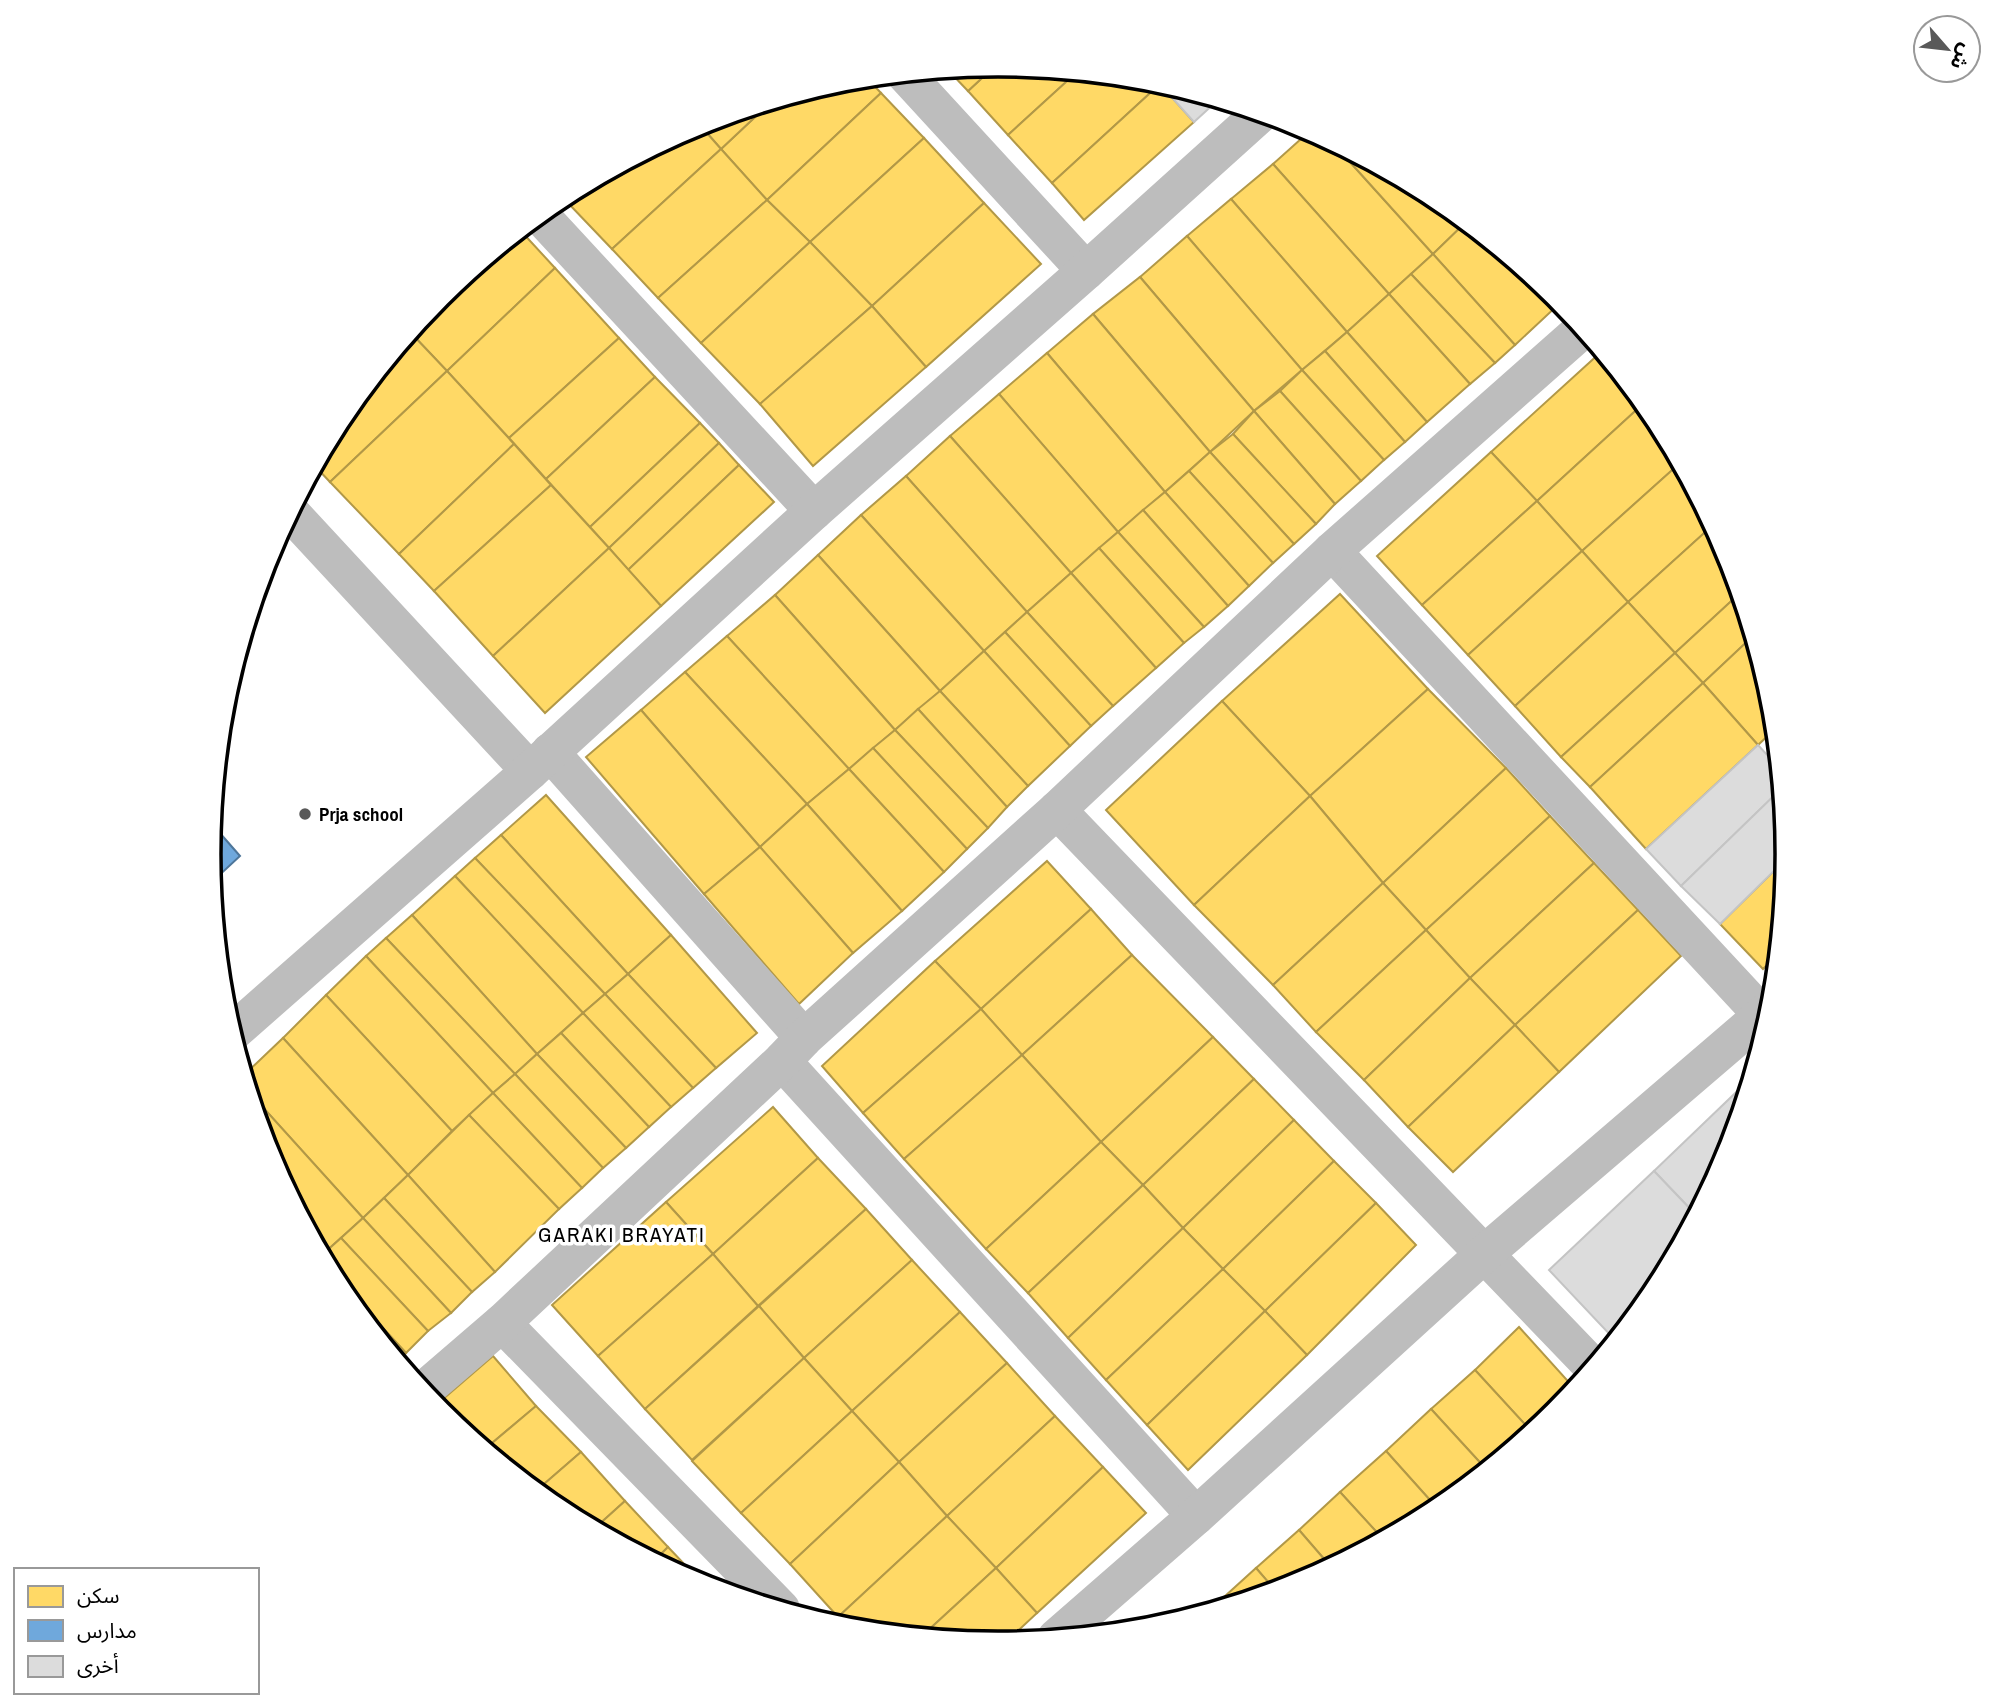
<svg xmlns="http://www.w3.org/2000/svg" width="1996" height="1708" viewBox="0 0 1996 1708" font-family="'Archivo Narrow','Noto Sans Arabic',sans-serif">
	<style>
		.homes { fill: #ffd966; stroke: #b29847; stroke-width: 2 }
		.schools { fill: #6fa8dc; stroke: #4e769a; stroke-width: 2 }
		.building { fill: #dcdcdc; stroke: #c4c4c4; stroke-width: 2 }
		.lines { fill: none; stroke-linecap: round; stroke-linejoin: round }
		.minor { stroke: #bdbdbd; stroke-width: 38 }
		.poi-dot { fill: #595959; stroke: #fff; stroke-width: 2.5 }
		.labels { text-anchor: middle; stroke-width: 7; stroke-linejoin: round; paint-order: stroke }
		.poi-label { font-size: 19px; font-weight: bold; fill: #000; stroke: #fff; text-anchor: start }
		.neighbourhood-label { font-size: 21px; letter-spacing: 2px; fill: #000; stroke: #fff }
		.rim { fill: none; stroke: #000; stroke-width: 3.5 }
	</style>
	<rect width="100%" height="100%" fill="#fff"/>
	<g class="homes">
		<polygon points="996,65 998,65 1077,72 1008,135 968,91"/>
		<polygon points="996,65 968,91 948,70"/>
		<polygon points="1077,72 1152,80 1160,84 1052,183 1008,135"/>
		<polygon points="867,78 881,93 767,200 721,149 771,102 844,80"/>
		<polygon points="1160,84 1194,122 1084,220 1052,183"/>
		<polygon points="881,93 924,138 810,242 767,200"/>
		<polygon points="771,102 721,149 699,124"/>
		<polygon points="699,124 721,149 612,249 568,203 595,179"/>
		<polygon points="1311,130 1331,141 1433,254 1389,294 1273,164"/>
		<polygon points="924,138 984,203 872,306 810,242"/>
		<polygon points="1331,141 1437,198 1466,222 1433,254"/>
		<polygon points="721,149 767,200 658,298 612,249"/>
		<polygon points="1273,164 1389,294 1347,332 1231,199"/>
		<polygon points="595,179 568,203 562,197"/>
		<polygon points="1231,199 1347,332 1302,370 1187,236"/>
		<polygon points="767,200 810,242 701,343 658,298"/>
		<polygon points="984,203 1041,264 926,367 872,306"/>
		<polygon points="1466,222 1539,282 1559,304 1515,345 1433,254"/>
		<polygon points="520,230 555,268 447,371 410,332 440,296"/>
		<polygon points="1187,236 1302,370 1254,411 1140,277"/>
		<polygon points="810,242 872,306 760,404 701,343"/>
		<polygon points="1433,254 1515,345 1495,363 1411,274"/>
		<polygon points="555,268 619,338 509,438 447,371"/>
		<polygon points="1411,274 1495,363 1470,384 1389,294"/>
		<polygon points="1140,277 1254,411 1210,452 1093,314"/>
		<polygon points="1389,294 1470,384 1427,422 1347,332"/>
		<polygon points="872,306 926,367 813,466 760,404"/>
		<polygon points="1093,314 1210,452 1165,492 1047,353"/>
		<polygon points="410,332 447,371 330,482 315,466 342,415"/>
		<polygon points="1347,332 1427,422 1405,442 1325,351"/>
		<polygon points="619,338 655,377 546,479 509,438"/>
		<polygon points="1325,351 1405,442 1384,460 1302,370"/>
		<polygon points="1601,352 1644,403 1537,501 1491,452"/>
		<polygon points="1047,353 1165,492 1118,532 999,394"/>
		<polygon points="1302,370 1384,460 1361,481 1280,391"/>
		<polygon points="447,371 514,444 399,554 330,482"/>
		<polygon points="655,377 700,423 590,527 546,479"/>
		<polygon points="1280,391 1361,481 1335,504 1254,411"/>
		<polygon points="999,394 1118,532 1071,573 950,436"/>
		<polygon points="1644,403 1654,416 1680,463 1582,551 1537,501"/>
		<polygon points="1254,411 1335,504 1316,524 1233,434"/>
		<polygon points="700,423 719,443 609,548 590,527"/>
		<polygon points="1233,434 1316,524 1294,544 1210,452"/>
		<polygon points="950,436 1071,573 1027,612 906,476"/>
		<polygon points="719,443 739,465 628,570 609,548"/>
		<polygon points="514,444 551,485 434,591 399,554"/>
		<polygon points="1210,452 1294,544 1273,563 1189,471"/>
		<polygon points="1491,452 1537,501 1422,605 1377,556"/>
		<polygon points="1680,463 1713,525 1628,602 1582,551"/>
		<polygon points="739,465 774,502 661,606 628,570"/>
		<polygon points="1189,471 1273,563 1249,586 1165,492"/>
		<polygon points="906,476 1027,612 984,651 861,515"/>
		<polygon points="551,485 609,548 493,656 434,591"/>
		<polygon points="1165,492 1249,586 1228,606 1143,510"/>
		<polygon points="1537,501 1582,551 1468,655 1422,605"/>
		<polygon points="1143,510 1228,606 1204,627 1118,532"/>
		<polygon points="861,515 984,651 940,691 818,555"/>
		<polygon points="1713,525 1727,552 1740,593 1675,653 1628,602"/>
		<polygon points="1118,532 1204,627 1184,643 1099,548"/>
		<polygon points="609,548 661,606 545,713 493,656"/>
		<polygon points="1099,548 1184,643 1156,668 1071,573"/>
		<polygon points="1582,551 1628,602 1515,706 1468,655"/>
		<polygon points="818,555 940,691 895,730 775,595"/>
		<polygon points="1071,573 1156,668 1113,706 1027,612"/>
		<polygon points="1740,593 1753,636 1703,683 1675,653"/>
		<polygon points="1340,594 1428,689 1310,796 1222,701"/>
		<polygon points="775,595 895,730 849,769 727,636"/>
		<polygon points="1628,602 1675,653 1561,757 1515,706"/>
		<polygon points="1027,612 1113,706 1091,726 1005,632"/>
		<polygon points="1005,632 1091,726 1070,746 984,651"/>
		<polygon points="727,636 849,769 807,804 685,672"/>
		<polygon points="1753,636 1772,700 1775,729 1758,745 1703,683"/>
		<polygon points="984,651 1070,746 1028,786 940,691"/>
		<polygon points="1675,653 1703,683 1590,787 1561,757"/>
		<polygon points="685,672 807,804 760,847 641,710"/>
		<polygon points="1703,683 1758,745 1646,849 1590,787"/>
		<polygon points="1428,689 1506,768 1383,883 1310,796"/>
		<polygon points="940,691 1028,786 1007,807 918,709"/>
		<polygon points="1222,701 1310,796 1194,905 1106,810"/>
		<polygon points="918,709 1007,807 988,828 895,730"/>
		<polygon points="641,710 760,847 704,894 586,757"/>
		<polygon points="895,730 988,828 967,849 873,748"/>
		<polygon points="873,748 967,849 944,872 849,769"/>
		<polygon points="1506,768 1550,816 1426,930 1383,883"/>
		<polygon points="849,769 944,872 902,911 807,804"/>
		<polygon points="546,795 671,935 628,974 501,835"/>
		<polygon points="1310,796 1383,883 1273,985 1194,905"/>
		<polygon points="807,804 902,911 853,953 760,847"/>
		<polygon points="1550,816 1594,863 1470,978 1426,930"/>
		<polygon points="501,835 628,974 605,994 475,858"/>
		<polygon points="760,847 853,953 799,1004 704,894"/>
		<polygon points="475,858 605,994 583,1013 455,876"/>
		<polygon points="1787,858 1777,955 1763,969 1720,924"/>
		<polygon points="1047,861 1091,909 981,1009 935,961"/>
		<polygon points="1594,863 1638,910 1515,1025 1470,978"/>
		<polygon points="455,876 583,1013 537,1054 412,915"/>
		<polygon points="1383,883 1426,930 1316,1032 1273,985"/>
		<polygon points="1091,909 1132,955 1022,1055 981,1009"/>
		<polygon points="1638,910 1681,956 1559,1072 1515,1025"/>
		<polygon points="412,915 537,1054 515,1074 386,938"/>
		<polygon points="1426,930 1470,978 1364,1080 1316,1032"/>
		<polygon points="671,935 757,1033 716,1068 628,974"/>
		<polygon points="386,938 515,1074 493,1093 366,956"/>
		<polygon points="1132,955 1213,1037 1101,1142 1022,1055"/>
		<polygon points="366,956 493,1093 452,1131 326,995"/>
		<polygon points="935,961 981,1009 863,1113 822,1066"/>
		<polygon points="628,974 716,1068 693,1088 605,994"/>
		<polygon points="1470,978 1515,1025 1408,1127 1364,1080"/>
		<polygon points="605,994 693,1088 671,1107 583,1013"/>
		<polygon points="326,995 452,1131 408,1175 283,1038"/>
		<polygon points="981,1009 1022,1055 904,1159 863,1113"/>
		<polygon points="583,1013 671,1107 649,1127 561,1033"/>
		<polygon points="1515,1025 1559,1072 1453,1172 1408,1127"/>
		<polygon points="561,1033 649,1127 626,1148 537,1054"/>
		<polygon points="1213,1037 1254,1079 1143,1185 1101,1142"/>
		<polygon points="283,1038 408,1175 363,1218 249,1092 244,1075"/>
		<polygon points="537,1054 626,1148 603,1168 515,1074"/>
		<polygon points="1022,1055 1101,1142 986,1249 904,1159"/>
		<polygon points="515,1074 603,1168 582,1188 493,1093"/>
		<polygon points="1254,1079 1294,1120 1183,1228 1143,1185"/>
		<polygon points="249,1092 363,1218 322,1255 269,1156"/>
		<polygon points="493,1093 582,1188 559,1209 469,1115"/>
		<polygon points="773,1107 818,1158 713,1254 666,1202"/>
		<polygon points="469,1115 559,1209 495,1272 408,1175"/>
		<polygon points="1294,1120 1334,1161 1223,1269 1183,1228"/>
		<polygon points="1101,1142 1143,1185 1028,1293 986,1249"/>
		<polygon points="818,1158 866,1209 758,1306 713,1254"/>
		<polygon points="1334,1161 1376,1203 1265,1311 1223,1269"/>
		<polygon points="408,1175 495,1272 472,1292 384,1198"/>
		<polygon points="1143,1185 1183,1228 1068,1338 1028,1293"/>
		<polygon points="384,1198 472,1292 451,1313 363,1218"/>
		<polygon points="666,1202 713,1254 598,1356 552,1305"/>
		<polygon points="1376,1203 1416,1245 1307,1355 1265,1311"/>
		<polygon points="866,1209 912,1260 804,1358 759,1306"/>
		<polygon points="363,1218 451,1313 428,1331 341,1238"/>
		<polygon points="1183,1228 1223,1269 1106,1380 1068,1338"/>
		<polygon points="341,1238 428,1331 406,1353 331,1272 322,1255"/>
		<polygon points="713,1254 758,1306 645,1409 598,1356"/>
		<polygon points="912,1260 960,1312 852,1411 804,1358"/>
		<polygon points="1223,1269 1265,1311 1147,1425 1106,1380"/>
		<polygon points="331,1272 406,1353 398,1361 342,1292"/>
		<polygon points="759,1306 804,1358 692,1460 645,1409"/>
		<polygon points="1265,1311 1307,1355 1188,1470 1147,1425"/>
		<polygon points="960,1312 1007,1363 899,1462 852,1411"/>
		<polygon points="1519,1327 1575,1389 1556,1412 1532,1432 1475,1370"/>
		<polygon points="493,1356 536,1406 485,1449 435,1406"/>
		<polygon points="804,1358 852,1411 741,1513 692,1461"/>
		<polygon points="1007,1363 1055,1416 947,1516 899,1462"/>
		<polygon points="1475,1370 1532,1432 1486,1469 1431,1409"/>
		<polygon points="536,1406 581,1452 536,1491 485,1449"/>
		<polygon points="1431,1409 1486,1469 1438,1509 1386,1451"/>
		<polygon points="852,1411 899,1462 790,1564 741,1513"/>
		<polygon points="1055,1416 1103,1467 996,1568 947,1516"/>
		<polygon points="1386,1451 1438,1509 1383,1539 1340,1492"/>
		<polygon points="581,1452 625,1501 594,1529 559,1510 536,1491"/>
		<polygon points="899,1462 947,1516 838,1617 790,1564"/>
		<polygon points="1103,1467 1146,1513 1037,1613 996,1568"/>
		<polygon points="1340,1492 1383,1539 1331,1567 1299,1530"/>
		<polygon points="625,1501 668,1547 654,1561 594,1529"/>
		<polygon points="947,1516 996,1568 922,1636 849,1629 838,1617"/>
		<polygon points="1299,1530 1331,1567 1300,1583 1276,1591 1256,1568"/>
		<polygon points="668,1547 705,1586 696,1583 654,1561"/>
		<polygon points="996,1568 1037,1613 1006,1642 998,1643 922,1636"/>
		<polygon points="1256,1568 1276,1591 1214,1609 1213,1607"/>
	</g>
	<polygon class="schools" points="212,824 240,856 212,882 209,854"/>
	<g class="building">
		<polygon points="1158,82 1218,100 1194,122"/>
		<polygon points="1758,745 1779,768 1781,789 1681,886 1646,849"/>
		<polygon points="1781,789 1787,858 1720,924 1681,886"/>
		<polygon points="1751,1078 1727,1156 1696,1215 1654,1171"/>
		<polygon points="1654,1171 1696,1215 1654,1293 1615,1340 1549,1270"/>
	</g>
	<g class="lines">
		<g class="minor">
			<polyline points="905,74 1086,271"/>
			<polyline points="539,214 814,511"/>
			<polyline points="290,512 530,771"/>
			<polyline points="1332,551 1768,1021"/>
			<polyline points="550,752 804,1038"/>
			<polyline points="1057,810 1593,1367"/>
			<polyline points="232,1033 530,771 814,511 1086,271 1261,113"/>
			<polyline points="782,1061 1196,1516"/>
			<polyline points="502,1323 781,1609"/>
			<polyline points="423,1391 502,1323 782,1061 804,1038 1057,810 1332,551 1583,329"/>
			<polyline points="1056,1638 1196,1516 1483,1255 1772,1007"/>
		</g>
	</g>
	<circle class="poi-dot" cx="305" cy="814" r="7"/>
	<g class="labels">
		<g class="poi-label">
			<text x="319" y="821">Prja school</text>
		</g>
		<g class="neighbourhood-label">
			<text x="622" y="1242">GARAKI BRAYATI</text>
		</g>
	</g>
	<path d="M0 0H1996V1708H0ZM221 854a777 777 0 1 1 1554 0a777 777 0 1 1-1554 0Z" fill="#fff" fill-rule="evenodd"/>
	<path class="rim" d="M221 854a777 777 0 1 1 1554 0a777 777 0 1 1-1554 0Z"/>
	<rect x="14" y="1568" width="245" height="126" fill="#ffffff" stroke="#999999" stroke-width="2"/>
	<rect x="28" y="1586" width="35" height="21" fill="#ffd966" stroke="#999999" stroke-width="2"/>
	<text x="77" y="1603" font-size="21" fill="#000000">سكن</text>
	<rect x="28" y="1620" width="35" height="21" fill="#6fa8dc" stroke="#999999" stroke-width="2"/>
	<text x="77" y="1638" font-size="21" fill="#000000">مدارس</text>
	<rect x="28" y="1656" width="35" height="21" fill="#dcdcdc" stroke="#999999" stroke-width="2"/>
	<text x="77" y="1673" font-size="21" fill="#000000">أخرى</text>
	<g transform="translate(1947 49) rotate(118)"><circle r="33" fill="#ffffff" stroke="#999999" stroke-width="2"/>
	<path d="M0-5L12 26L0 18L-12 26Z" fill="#595959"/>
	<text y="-10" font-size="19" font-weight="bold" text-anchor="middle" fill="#000000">ش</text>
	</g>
</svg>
